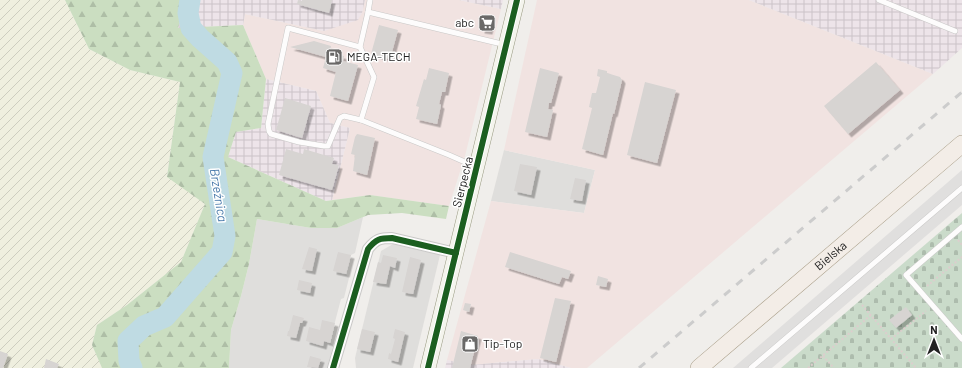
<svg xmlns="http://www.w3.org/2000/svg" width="962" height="368" viewBox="0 0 962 368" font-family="Barlow,sans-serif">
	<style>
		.residential { fill: #dfdedc }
		.commercial { fill: #f1e3e1 }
		.industrial { fill: url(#industrial-grid) }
		.farmland { fill: url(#farmland-furrows) }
		.forest { fill: url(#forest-firs) }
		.cemetery { fill: url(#cemetery-stones) }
		.parking { fill: #e0dfde }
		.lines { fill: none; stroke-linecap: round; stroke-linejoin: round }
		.river { stroke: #bfdbe3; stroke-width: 21 }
		.building { fill: #d7d4d2; filter: url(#shadow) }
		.lane-casing { stroke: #c9c8c7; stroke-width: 6 }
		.street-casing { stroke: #c9c8c7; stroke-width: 12 }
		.secondary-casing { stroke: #999a82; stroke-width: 16 }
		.primary-casing { stroke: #a79c86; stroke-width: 18 }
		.path { stroke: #dccecd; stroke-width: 2; stroke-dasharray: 2 2; stroke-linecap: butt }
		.lane { stroke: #fdfcfc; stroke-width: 5 }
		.street { stroke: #fdfcfc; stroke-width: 10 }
		.secondary { stroke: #f4f4ed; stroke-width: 15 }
		.primary { stroke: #f3ede7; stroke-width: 17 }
		.rail { stroke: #ccc; stroke-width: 3; stroke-dasharray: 8 8; stroke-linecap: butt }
		.cycleway-casing { stroke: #fff; stroke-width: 8 }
		.cycleway { stroke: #1b5e20; stroke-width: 6 }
		.labels { text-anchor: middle; stroke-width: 3; stroke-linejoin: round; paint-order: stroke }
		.poi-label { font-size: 12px; fill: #222; stroke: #fff; text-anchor: start }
		.street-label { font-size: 12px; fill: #222; stroke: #fff }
		.water-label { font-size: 13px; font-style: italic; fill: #4a7aab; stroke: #fff }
	</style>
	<defs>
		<pattern id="industrial-grid" width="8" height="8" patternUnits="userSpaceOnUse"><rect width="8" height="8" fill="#ede4e9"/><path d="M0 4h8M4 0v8" fill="none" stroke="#cbc3c8"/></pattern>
		<pattern id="farmland-furrows" width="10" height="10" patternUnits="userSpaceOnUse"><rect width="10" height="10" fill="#efefdf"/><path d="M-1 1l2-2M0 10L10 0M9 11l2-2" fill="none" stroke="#cdcdbf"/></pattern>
		<pattern id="forest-firs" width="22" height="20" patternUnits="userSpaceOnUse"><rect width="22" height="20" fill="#cbdec1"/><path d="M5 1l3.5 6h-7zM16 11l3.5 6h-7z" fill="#aebea6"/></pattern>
		<pattern id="cemetery-stones" width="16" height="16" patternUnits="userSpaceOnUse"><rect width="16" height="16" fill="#cadbca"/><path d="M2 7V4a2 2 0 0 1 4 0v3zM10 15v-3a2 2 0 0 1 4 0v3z" fill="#adbcad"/></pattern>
		<filter id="shadow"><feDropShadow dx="3.5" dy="3.5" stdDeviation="0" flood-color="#0004"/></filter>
	</defs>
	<rect width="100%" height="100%" fill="#f0eeeb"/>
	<g class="residential">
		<polygon points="504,150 595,170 584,213 491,201"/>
		<polygon points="363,217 355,253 351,255 348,264 346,274 349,278 344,298 341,299 336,318 330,342 333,346 327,368 229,368 231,330 241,296 249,264 257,219 311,228 337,228"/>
		<polygon points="393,244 440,255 413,368 356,368 355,358 381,251"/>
	</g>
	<g class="commercial">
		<polygon points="365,0 459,0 501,9 465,156 449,206 370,195 332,200 350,128 330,123 316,91 266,79 243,25 245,14 324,31 362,13"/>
		<polygon points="537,0 749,0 933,74 587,368 571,368 538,359 471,365 447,360 491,201 584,213 595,170 504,150"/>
	</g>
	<g class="industrial">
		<polygon points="186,0 365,0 362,13 358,20 324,31 245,14 243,25 178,28"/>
		<polygon points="459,0 503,0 501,9"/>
		<polygon points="749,0 962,0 962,48 933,74"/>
		<polygon points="266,79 316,91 330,123 350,128 332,200 326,201 228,157 236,132 261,128"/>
		<polygon points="538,359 571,368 445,368 447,360 471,365"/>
	</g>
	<polygon class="farmland" points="0,0 65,0 89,49 130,70 180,82 167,176 205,204 181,262 127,305 97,325 92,345 102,368 0,368"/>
	<polygon class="forest" points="65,0 186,0 178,28 243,25 266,79 261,128 236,132 228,157 326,201 370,195 449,206 446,219 402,213 368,215 337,228 311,228 257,219 249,264 241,296 231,330 229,368 102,368 92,345 97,325 127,305 181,262 205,204 167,177 180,82 130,70 89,49"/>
	<polygon class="cemetery" points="962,213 962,368 781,368"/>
	<polygon class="parking" points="962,170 962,205 772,368 733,368"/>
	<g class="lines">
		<polyline class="river" points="132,368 129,361 128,341 144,326 165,317 222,252 225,236 213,157 232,73 227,62 200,38 191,28 188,13 190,0"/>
	</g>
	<g class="building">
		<polygon points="298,0 302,1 302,0 332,0 329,13 297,4"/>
		<polygon points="485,14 492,16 489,31 481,30"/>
		<polygon points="379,25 398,30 390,59 371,54"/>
		<polygon points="314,41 331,46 330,52 344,56 343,61 358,65 348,101 330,96 336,72 323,68 326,57 290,47"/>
		<polygon points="876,62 900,90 848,134 824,106"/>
		<polygon points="429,68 449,73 445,92 442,92 439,104 441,105 437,124 416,119 419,107 416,106 424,79 426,80"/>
		<polygon points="540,68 559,73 551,103 549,103 548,109 553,110 547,137 525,132"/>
		<polygon points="598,69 607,71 607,73 620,77 622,80 614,114 613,113 603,155 582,149 592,108 589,107 592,93 596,93 600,77 597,76"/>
		<polygon points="645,82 676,90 657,163 627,155"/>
		<polygon points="285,98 311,106 302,138 276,130"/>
		<polygon points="357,134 375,138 367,175 353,171 355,155 351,154 355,137"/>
		<polygon points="286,149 303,154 304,149 334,158 332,164 339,165 332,190 279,175"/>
		<polygon points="520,164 537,167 531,195 514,191"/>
		<polygon points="575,178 586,180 582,201 570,199"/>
		<polygon points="309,247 317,249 312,271 302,269"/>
		<polygon points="338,252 351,255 346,274 333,271"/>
		<polygon points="510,252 571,271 568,279 562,277 559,284 505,267"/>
		<polygon points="383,255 397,258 395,268 390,266 386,284 373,282 378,262 381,263"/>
		<polygon points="410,257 421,260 413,294 402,292"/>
		<polygon points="598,276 608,279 606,287 596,285"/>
		<polygon points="299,280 312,283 310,293 297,290"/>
		<polygon points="555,298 571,301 556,362 540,358"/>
		<polygon points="465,303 471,304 469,312 463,310"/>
		<polygon points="906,307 912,315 896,328 889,320"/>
		<polygon points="293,315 304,318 302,323 300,323 296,338 287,336 288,331 289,331"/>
		<polygon points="322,320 335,323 330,343 324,341 323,346 306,341 309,327 320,330"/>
		<polygon points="362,329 375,332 370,352 357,349"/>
		<polygon points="395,329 405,332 398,362 388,359 389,353 391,354 395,339 393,338"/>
		<polygon points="461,331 478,336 470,368 452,368"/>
		<polygon points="0,351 8,354 3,368 0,368"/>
		<polygon points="310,356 321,359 318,368 307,367"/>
		<polygon points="46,359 59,364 57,368 44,368"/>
	</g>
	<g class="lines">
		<g class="lane-casing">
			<g id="lane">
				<polyline points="879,0 955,31"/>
				<polyline points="368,12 370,0"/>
				<polyline points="360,47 288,28 268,124 269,131 271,134 299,142 324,146 328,146 340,118 344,116 361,120"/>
				<polyline points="474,166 449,155 361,120 374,77 360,47 368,12 506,45"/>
				<polyline points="962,227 906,275 962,339"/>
				<polyline points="751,368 962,188"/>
			</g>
		</g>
		<g class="street-casing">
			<path id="street" d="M333,368L368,249C376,239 380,238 392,238L456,253"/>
		</g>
		<g class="secondary-casing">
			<polyline id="secondary" points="428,368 517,0"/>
		</g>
		<g class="primary-casing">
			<g id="primary">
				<path id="s1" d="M699,368L962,144"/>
			</g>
		</g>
		<g class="path">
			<polyline points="958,240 962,245"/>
			<polyline points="927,286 962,257"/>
			<polyline points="862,305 916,368"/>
			<polyline points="891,339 926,311"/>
			<polyline points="823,356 834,368"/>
			<polyline points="808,368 871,315"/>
		</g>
		<use href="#lane" class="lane"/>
		<use href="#street" class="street"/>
		<use href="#secondary" class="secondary"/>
		<use href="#primary" class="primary"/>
		<polyline class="rail" points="639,368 962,92"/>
		<g class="cycleway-casing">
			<g id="cycleway">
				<path d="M333,368L368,249C376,239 380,238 392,238L456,253"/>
				<polyline points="428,368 517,0"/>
			</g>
		</g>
		<use href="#cycleway" class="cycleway"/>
	</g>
	<defs>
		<g id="supermarket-square" transform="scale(0.9)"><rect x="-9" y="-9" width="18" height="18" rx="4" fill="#6a6968" stroke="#fff"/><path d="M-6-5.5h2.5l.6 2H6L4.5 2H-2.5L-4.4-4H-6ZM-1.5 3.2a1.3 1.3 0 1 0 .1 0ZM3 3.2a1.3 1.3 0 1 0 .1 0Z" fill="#fff"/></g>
		<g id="fuel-square" transform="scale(0.9)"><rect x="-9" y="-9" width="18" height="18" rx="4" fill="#6a6968" stroke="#fff"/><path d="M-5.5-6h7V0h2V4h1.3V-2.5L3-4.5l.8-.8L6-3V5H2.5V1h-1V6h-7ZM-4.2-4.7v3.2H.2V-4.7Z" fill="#fff"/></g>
		<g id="shop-square" transform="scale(0.9)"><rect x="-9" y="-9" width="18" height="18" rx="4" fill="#6a6968" stroke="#fff"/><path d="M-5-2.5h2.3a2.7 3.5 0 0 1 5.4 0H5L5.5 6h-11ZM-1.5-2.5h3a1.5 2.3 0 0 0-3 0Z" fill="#fff"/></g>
	</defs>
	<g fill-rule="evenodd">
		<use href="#supermarket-square" x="487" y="23"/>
		<use href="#fuel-square" x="334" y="57"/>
		<use href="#shop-square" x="470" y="344"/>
	</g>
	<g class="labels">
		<g class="poi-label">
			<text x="474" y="27" text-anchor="end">abc</text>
			<text x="347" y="61">MEGA-TECH</text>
			<text x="483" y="348">Tip-Top</text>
		</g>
		<g class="street-label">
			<text transform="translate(463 182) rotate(-76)" y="4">Sierpecka</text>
			<text dy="4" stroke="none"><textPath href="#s1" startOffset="173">Bielska</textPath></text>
		</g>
		<g class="water-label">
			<text transform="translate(219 195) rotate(81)" y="5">Brzeźnica</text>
		</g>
	</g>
	<g transform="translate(934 340)" stroke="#ffffff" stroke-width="3" paint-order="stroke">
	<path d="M0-3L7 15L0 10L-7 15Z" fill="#222222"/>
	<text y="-6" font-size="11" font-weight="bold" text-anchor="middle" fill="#222222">N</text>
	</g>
</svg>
